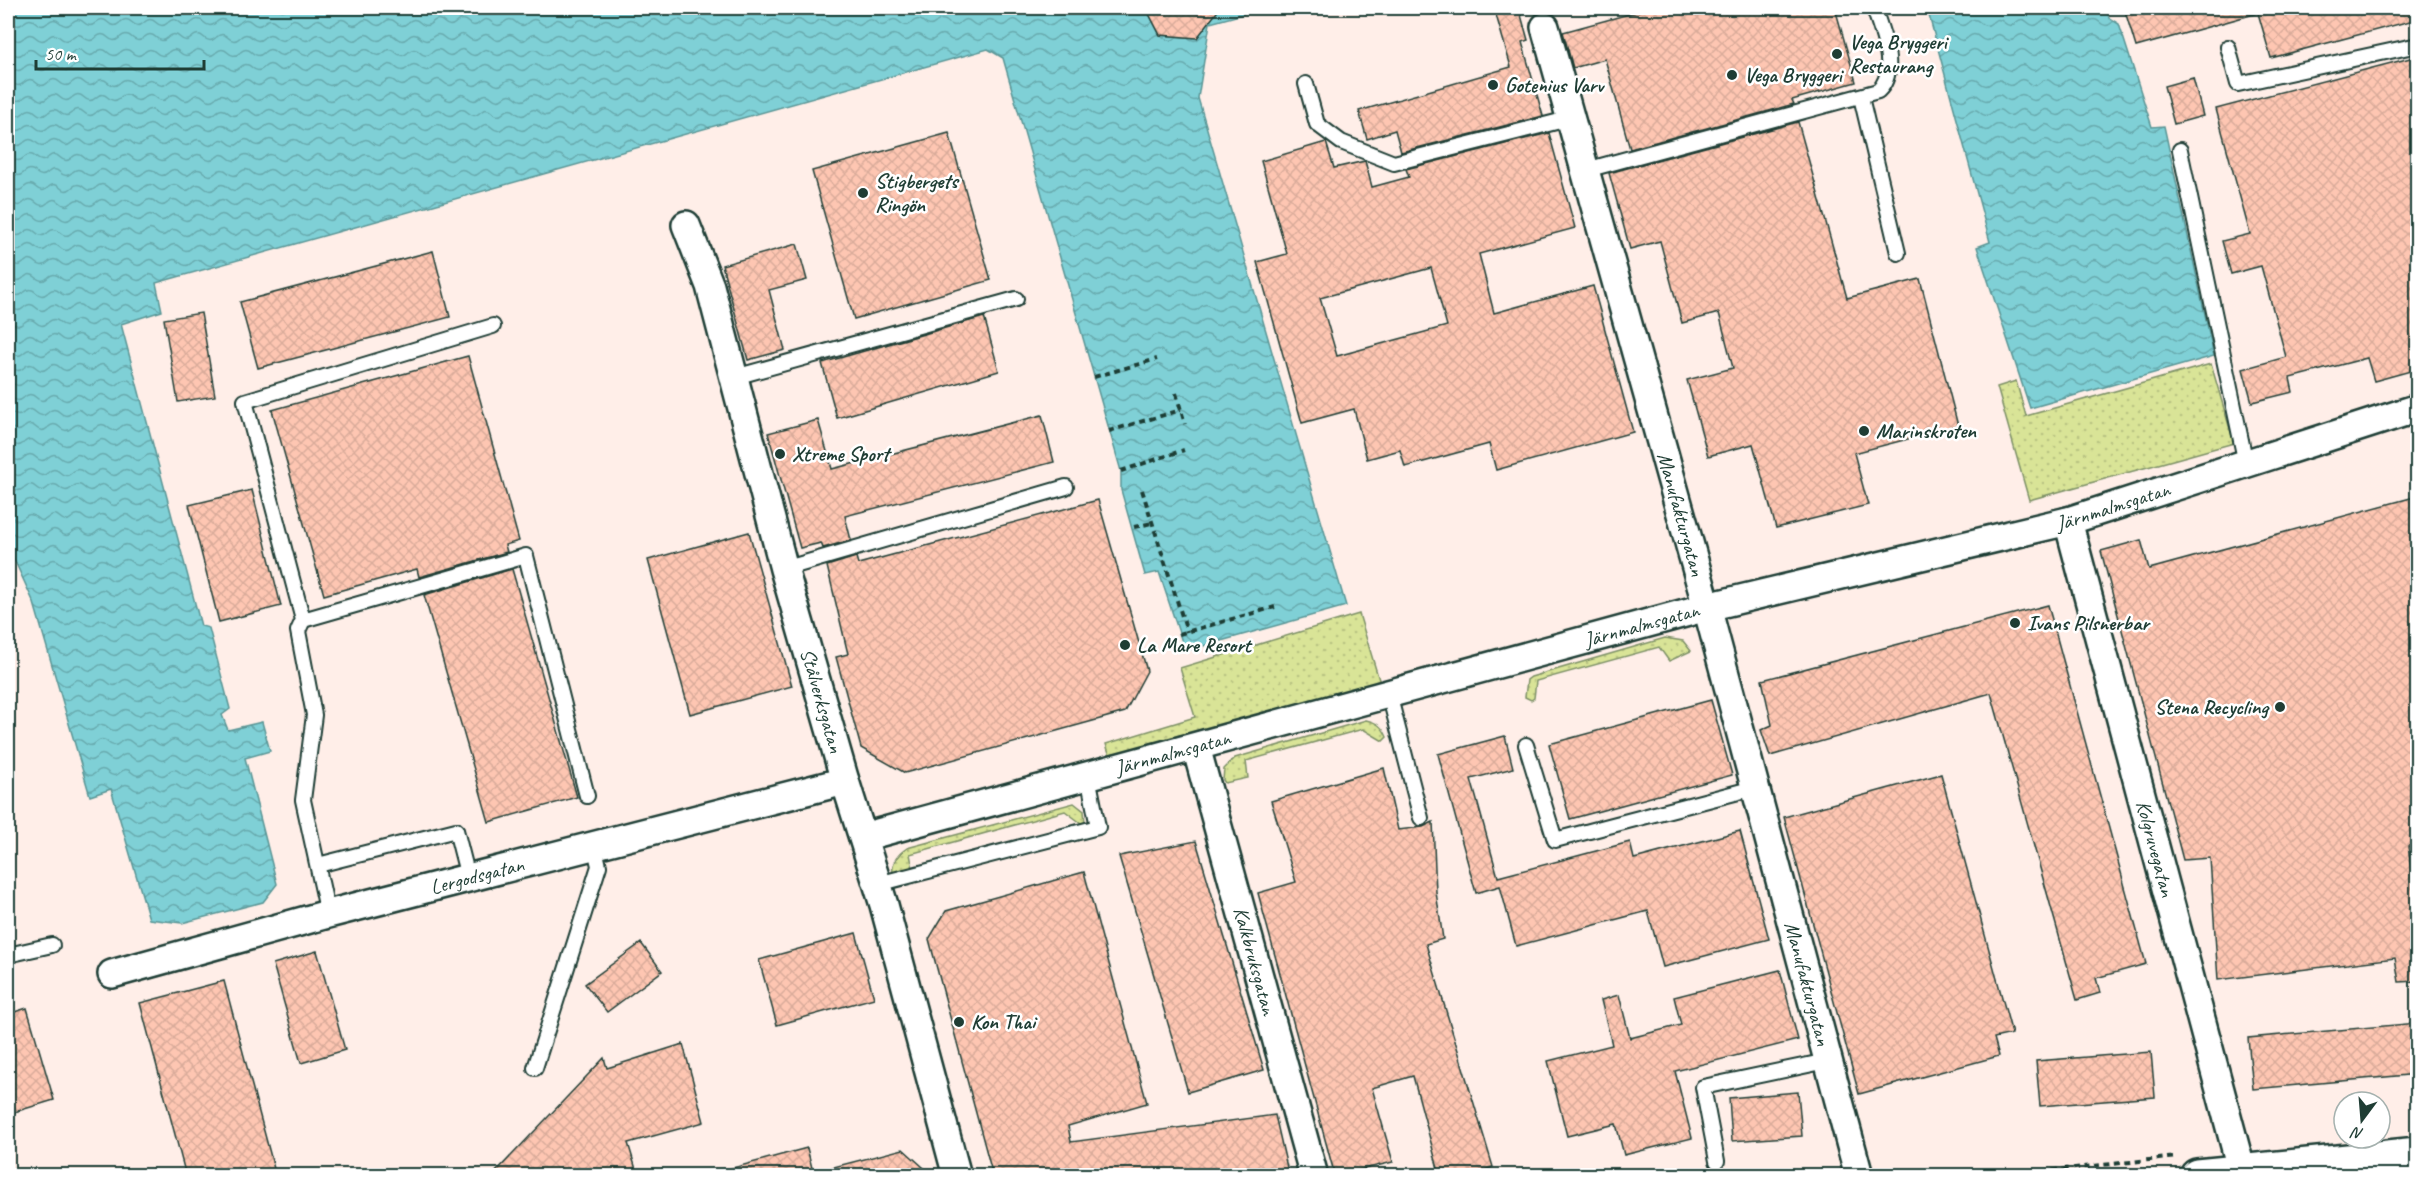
<svg xmlns="http://www.w3.org/2000/svg" width="2425" height="1183" viewBox="0 0 2425 1183" font-family="Caveat,sans-serif">
	<style>
		.built { fill: #ffeee8; fill-rule: evenodd }
		.green { fill: url(#green-dots); stroke: #7c9066; stroke-width: 1.5 }
		.water { fill: url(#water-waves); stroke: #599595; stroke-width: 1.5 }
		.building { fill: url(#building-cross-hatch); stroke: #1f3d34; stroke-width: 1.5; fill-rule: evenodd }
		.lines { fill: none; stroke-linecap: round; stroke-linejoin: round }
		.service-casing { stroke: #1f3d34; stroke-width: 18 }
		.minor-casing { stroke: #1f3d34; stroke-width: 32 }
		.tertiary-casing { stroke: #1f3d34; stroke-width: 38 }
		.path { stroke: #1f3d34; stroke-width: 4; stroke-dasharray: 6 4.5; stroke-linecap: butt }
		.service { stroke: #fff; stroke-width: 14 }
		.minor { stroke: #fff; stroke-width: 27 }
		.tertiary { stroke: #fff; stroke-width: 33 }
		.poi-dot { fill: #1f3d34; stroke: #fff; stroke-width: 2 }
		.labels { text-anchor: middle; stroke-width: 5; stroke-linejoin: round; paint-order: stroke }
		.poi-label { font-size: 21px; font-weight: bold; fill: #1f3d34; stroke: #fff; text-anchor: start }
		.street-label { font-size: 21px; fill: #1f3d34; stroke: #fff }
	</style>
	<defs>
		<pattern id="green-dots" width="8" height="8" patternUnits="userSpaceOnUse" patternTransform="scale(1.5)"><rect width="8" height="8" fill="#d9e497"/><path d="M2 2h.1M6 6h.1" fill="none" stroke="#bac483" stroke-width="1.8" stroke-linecap="round"/></pattern>
		<pattern id="water-waves" width="16" height="10" patternUnits="userSpaceOnUse" patternTransform="scale(1.5)"><rect width="16" height="10" fill="#7fd0d6"/><path d="M0 5q4-4 8 0t8 0" fill="none" stroke="#67aaae"/></pattern>
		<pattern id="building-cross-hatch" width="8" height="8" patternUnits="userSpaceOnUse" patternTransform="scale(1.5)"><rect width="8" height="8" fill="#fec6b2"/><path d="M0 0l8 8M0 8l8-8" fill="none" stroke="#d9ab9a"/></pattern>
	</defs>
	<rect width="100%" height="100%" fill="#fff"/>
	<filter id="ink" filterUnits="userSpaceOnUse"><feTurbulence type="fractalNoise" baseFrequency=".0167" numOctaves="2"/><feDisplacementMap in="SourceGraphic" scale="12" xChannelSelector="R" yChannelSelector="G"/><feConvolveMatrix kernelMatrix="1 2 1 2 8 2 1 2 1" color-interpolation-filters="sRGB"/></filter>
	<g filter="url(#ink)">
		<path class="built" d="M1265,8H1927L1990,243L1977,247L2030,408L2164,127H2152L2119,24L2109,18L2107,8H2417V1175H8V546L34,603L90,796L111,788L149,918L277,884L245,758L270,751L263,723L228,730L221,714L230,709L209,629L201,626L121,324L156,283L988,49L1003,58L1121,471V490L1146,575L1159,572L1184,651L1198,98L1210,23ZM2344,1102H2380V1138H2344Z"/>
		<g class="green">
			<polygon points="2211,364 2234,443 2029,500 1997,387 2016,381 2026,416"/>
			<polygon points="1359,614 1380,683 1112,762 1106,744 1195,717 1180,668"/>
			<polygon points="1665,638 1683,641 1691,651 1669,661 1659,647 1536,681 1534,698 1531,700 1525,697 1527,680 1531,677"/>
			<path d="M1366,720C1377,722 1383,727 1387,737L1383,741L1363,729L1246,761L1248,778L1225,783L1223,780L1224,769L1235,758Z"/>
			<path d="M1074,803L1084,811L1085,822L1081,823L1065,811L910,854L913,869L893,874C891,863 898,854 907,848Z"/>
		</g>
		<g class="water">
			<polygon points="8,8 1146,8 1160,35 1197,38 1219,8 1265,8 1210,23 1198,98 1346,606 1185,651 1159,572 1145,575 1121,490 1121,471 1003,58 988,49 156,283 162,311 121,324 201,626 209,628 230,709 222,715 228,730 262,722 270,751 245,758 277,884 263,902 182,923 149,919 111,789 90,796 34,603 8,546"/>
			<polygon points="1927,8 2107,8 2109,18 2119,24 2152,127 2164,126 2214,356 2030,408 1977,247 1990,242"/>
		</g>
		<g class="building">
			<polygon points="1146,8 1220,8 1197,38 1160,35"/>
			<polygon points="1494,8 1519,8 1528,40 1522,42 1543,116 1401,152 1395,130 1367,139 1359,111 1511,67"/>
			<polygon points="1651,8 1835,8 1856,82 1792,100 1794,104 1630,149 1605,59 1573,68 1563,32"/>
			<polygon points="2124,8 2418,8 2418,19 2271,58 2258,13 2136,47"/>
			<polygon points="2418,56 2418,369 2374,381 2367,358 2290,378 2293,392 2252,402 2243,369 2286,357 2261,266 2231,274 2222,241 2250,234 2216,109"/>
			<polygon points="2193,78 2203,116 2174,124 2164,86"/>
			<polygon points="1798,122 1847,298 1920,279 1958,426 1854,453 1868,505 1776,528 1753,444 1708,456 1687,380 1733,368 1719,313 1682,323 1660,241 1630,249 1609,173"/>
			<polygon points="949,133 991,280 854,319 812,171"/>
			<path d="M1549,133L1575,228L1479,254L1494,313L1593,286L1633,432L1496,470L1489,444L1405,467L1400,450L1367,459L1354,409L1302,423L1257,262L1287,254L1261,161L1326,142L1334,168L1365,161L1372,187L1409,177L1406,169ZM1431,268L1447,326L1337,356L1320,298Z"/>
			<polygon points="797,244 807,280 769,290 785,350 748,360 722,265"/>
			<polygon points="433,251 450,317 258,368 240,302"/>
			<polygon points="201,313 215,396 178,402 164,319"/>
			<polygon points="984,317 999,371 837,418 822,363"/>
			<polygon points="468,356 519,541 505,545 507,552 419,577 417,569 324,595 272,410"/>
			<polygon points="1042,415 1054,462 845,516 851,540 823,548 821,543 800,548 768,433 818,420 832,469"/>
			<polygon points="252,490 281,606 219,622 189,505"/>
			<polygon points="2418,496 2418,846 2408,846 2418,918 2418,981 2399,982 2395,958 2218,980 2210,858 2183,860 2101,551 2141,540 2149,569"/>
			<polygon points="1098,500 1147,671 1125,712 905,773 861,748 836,657 848,654 827,566 856,557 858,564"/>
			<polygon points="749,532 792,686 690,714 648,560"/>
			<polygon points="512,569 577,797 489,822 424,595"/>
			<polygon points="2048,605 2146,964 2096,978 2100,993 2077,1000 1991,693 1770,756 1761,730 1772,725 1762,680"/>
			<polygon points="1711,700 1732,775 1570,819 1549,744"/>
			<polygon points="1505,736 1513,768 1471,779 1498,877 1630,842 1634,859 1740,831 1769,939 1663,967 1648,911 1516,946 1500,886 1476,893 1438,754"/>
			<polygon points="1384,768 1398,830 1423,827 1433,822 1436,892 1443,939 1426,944 1493,1167 1467,1176 1440,1176 1413,1076 1372,1088 1393,1162 1335,1176 1258,893 1296,882 1271,801"/>
			<polygon points="1941,774 2012,1034 1994,1038 1999,1056 1859,1094 1784,817"/>
			<polygon points="1196,841 1264,1070 1188,1092 1119,856"/>
			<polygon points="1084,872 1147,1103 1068,1126 1071,1142 1275,1115 1289,1176 993,1176 929,939 946,911"/>
			<polygon points="856,933 874,998 777,1025 759,960"/>
			<polygon points="641,943 662,971 607,1012 585,984"/>
			<polygon points="317,951 345,1050 301,1063 273,964"/>
			<polygon points="1780,970 1798,1040 1675,1071 1692,1138 1624,1155 1616,1124 1567,1136 1548,1061 1612,1045 1601,1000 1619,995 1630,1038 1681,1025 1674,997"/>
			<polygon points="224,981 276,1176 186,1176 140,1003"/>
			<polygon points="27,1008 54,1100 8,1114 8,1014"/>
			<polygon points="2418,1023 2418,1074 2253,1089 2248,1038"/>
			<polygon points="683,1044 704,1122 628,1143 638,1176 492,1176 604,1058 607,1068"/>
			<polygon points="2151,1052 2155,1097 2040,1106 2036,1061"/>
			<polygon points="1798,1092 1802,1136 1732,1141 1729,1098"/>
			<polygon points="807,1148 814,1176 726,1176 725,1170"/>
			<polygon points="903,1149 933,1176 827,1176 826,1169"/>
		</g>
		<g class="lines">
			<g class="service-casing">
				<g id="service">
					<polyline points="2228,47 2238,84 2418,45"/>
					<polyline points="1306,84 1317,124 1341,142 1394,163 1572,118"/>
					<polyline points="1861,97 1898,253"/>
					<polyline points="2180,150 2246,464"/>
					<path d="M1586,170L1878,91C1900,70 1881,32 1874,8"/>
					<polyline points="735,377 1016,299"/>
					<polyline points="784,569 1066,487"/>
					<polyline points="303,620 526,556 587,796"/>
					<polyline points="1389,694 1421,818"/>
					<polyline points="1526,745 1555,840 1754,788"/>
					<polyline points="318,865 456,830 468,877"/>
					<polyline points="878,884 1098,827 1088,776"/>
					<polyline points="328,914 303,800 314,715 298,631 303,620 245,401 493,326"/>
					<polyline points="8,955 52,945"/>
					<polyline points="535,1068 599,866 594,844"/>
					<polyline points="1717,1161 1703,1087 1827,1061"/>
				</g>
			</g>
			<g class="minor-casing">
				<g id="minor">
					<path id="s1" d="M1545,27L1707,607L1859,1176"/>
					<path id="s2" d="M686,225L710,286L784,569L845,781L884,905L957,1176"/>
					<path id="s3" d="M2068,521L2243,1176"/>
					<path id="s4" d="M1196,747L1314,1176"/>
					<path id="s5" d="M863,837L1707,607L2068,521L2418,408"/>
					<path id="s6" d="M112,974L328,914L845,781"/>
				</g>
			</g>
			<g class="tertiary-casing">
				<polyline id="tertiary" points="2197,1176 2418,1154"/>
			</g>
			<g class="path">
				<polyline points="1113,8 1114,9"/>
				<polyline points="1094,377 1157,359"/>
				<polyline points="1176,393 1185,424"/>
				<polyline points="1109,431 1181,410"/>
				<polyline points="1121,471 1184,450"/>
				<polyline points="1142,490 1187,632"/>
				<polyline points="1134,527 1152,523"/>
				<polyline points="1179,634 1275,607"/>
				<polyline points="2000,1176 2177,1157"/>
			</g>
			<use href="#service" class="service"/>
			<use href="#minor" class="minor"/>
			<use href="#tertiary" class="tertiary"/>
		</g>
	</g>
	<g class="poi-dot">
		<circle cx="1837" cy="54" r="6"/>
		<circle cx="1732" cy="75" r="6"/>
		<circle cx="1493" cy="85" r="6"/>
		<circle cx="863" cy="193" r="6"/>
		<circle cx="1864" cy="431" r="6"/>
		<circle cx="780" cy="454" r="6"/>
		<circle cx="2015" cy="623" r="6"/>
		<circle cx="1125" cy="645" r="6"/>
		<circle cx="2280" cy="707" r="6"/>
		<circle cx="959" cy="1022" r="6"/>
	</g>
	<g class="labels">
		<g class="poi-label">
			<text x="1849" y="49">Vega Bryggeri<tspan x="1849" dy="24">Restaurang</tspan></text>
			<text x="1744" y="82">Vega Bryggeri</text>
			<text x="1505" y="92">Gotenius Varv</text>
			<text x="875" y="188">Stigbergets<tspan x="875" dy="24">Ringön</tspan></text>
			<text x="1876" y="438">Marinskroten</text>
			<text x="792" y="461">Xtreme Sport</text>
			<text x="2027" y="630">Ivans Pilsnerbar</text>
			<text x="1137" y="652">La Mare Resort</text>
			<text x="2268" y="714" text-anchor="end">Stena Recycling</text>
			<text x="971" y="1029">Kon Thai</text>
		</g>
		<g class="street-label">
			<text dy="7" stroke="none"><textPath href="#s5" startOffset="1293">Järnmalmsgatan</textPath></text>
			<text dy="7" stroke="none"><textPath href="#s1" startOffset="506">Manufakturgatan</textPath></text>
			<text dy="7" stroke="none"><textPath href="#s5" startOffset="807">Järnmalmsgatan</textPath></text>
			<text dy="7" stroke="none"><textPath href="#s2" startOffset="495">Stålverksgatan</textPath></text>
			<text dy="7" stroke="none"><textPath href="#s5" startOffset="321">Järnmalmsgatan</textPath></text>
			<text dy="7" stroke="none"><textPath href="#s3" startOffset="339">Kolgruvegatan</textPath></text>
			<text dy="7" stroke="none"><textPath href="#s6" startOffset="378">Lergodsgatan</textPath></text>
			<text dy="7" stroke="none"><textPath href="#s4" startOffset="222">Kalkbruksgatan</textPath></text>
			<text dy="7" stroke="none"><textPath href="#s1" startOffset="992">Manufakturgatan</textPath></text>
		</g>
	</g>
	<rect width="2425" height="1183" fill="none" stroke="#fff" stroke-width="30"/>
	<rect x="15" y="15" width="2395" height="1153" fill="none" stroke="#1f3d34" stroke-width="2" filter="url(#ink)"/>
	<g transform="translate(2362 1120) rotate(196)"><circle r="28" fill="#ffffff" stroke="#a5b1ae" stroke-width="1.5"/>
	<path d="M0-4.5L10 22L0 15L-10 22Z" fill="#1f3d34"/>
	<text y="-9" font-size="16" font-weight="bold" text-anchor="middle" fill="#1f3d34">N</text>
	</g>
	<path d="M36 60v9h168v-9" fill="none" stroke="#1f3d34" stroke-width="3"/>
	<text x="45" y="60" font-size="18" fill="#1f3d34" stroke="#ffffff" stroke-width="4.5" paint-order="stroke">50 m</text>
</svg>
